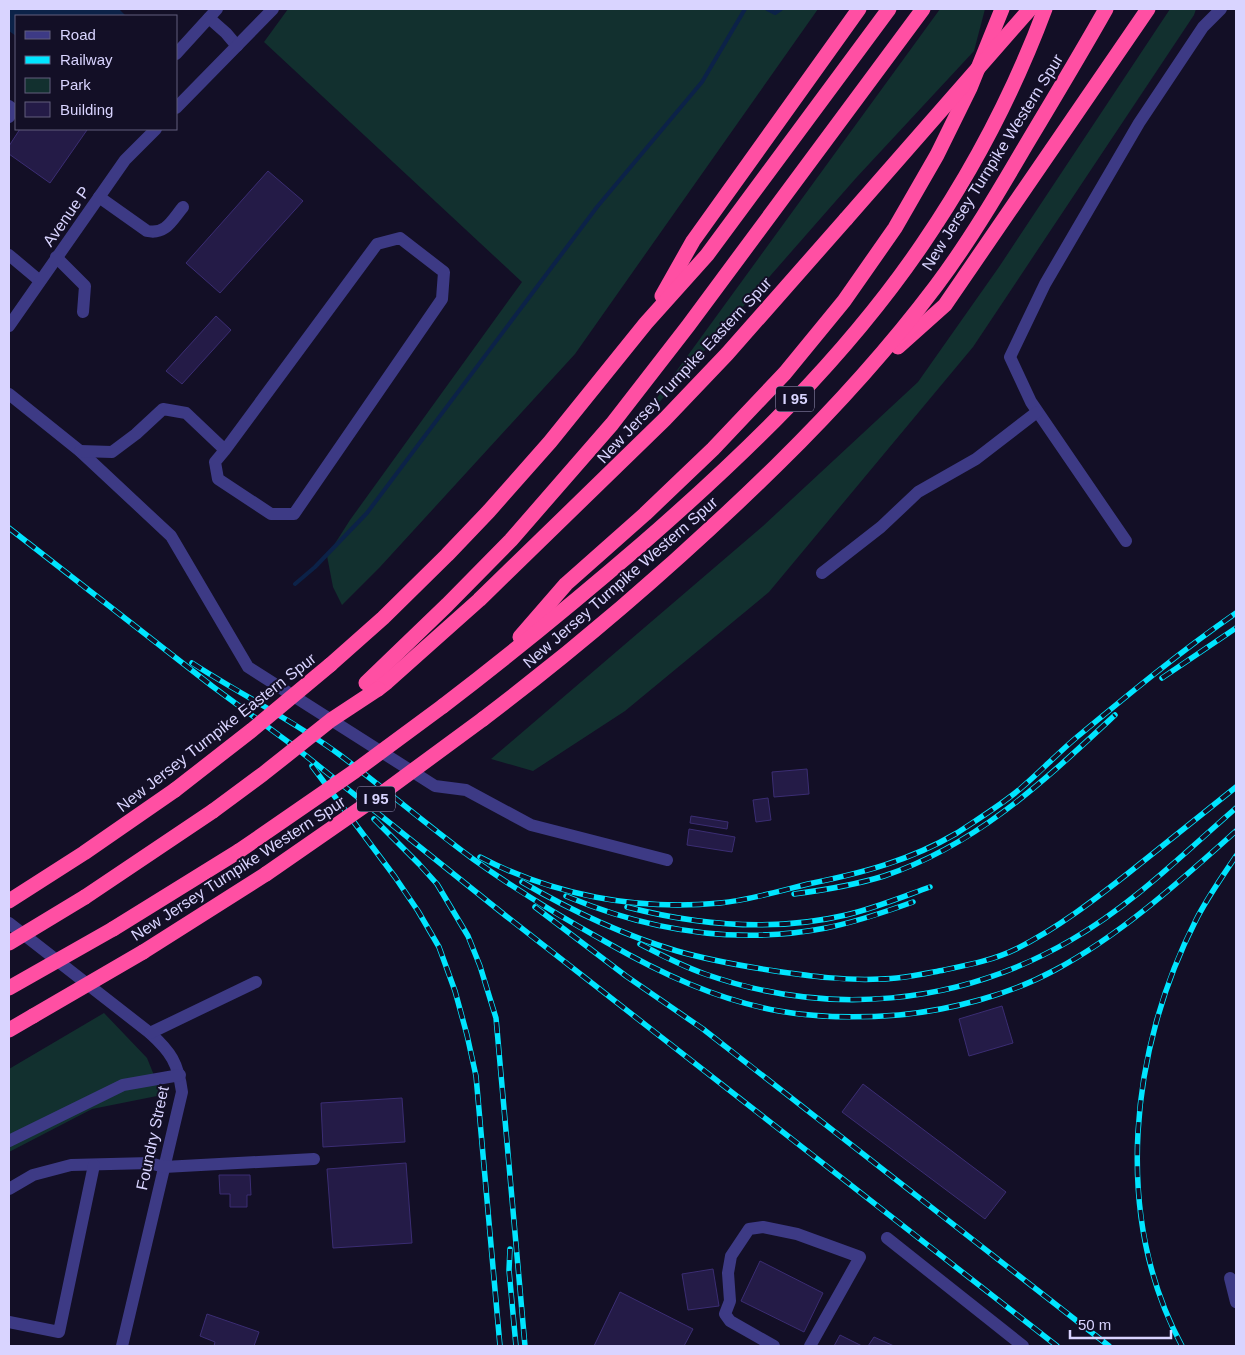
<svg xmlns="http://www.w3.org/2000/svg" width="1245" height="1355" viewBox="0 0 1245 1355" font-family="Arial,sans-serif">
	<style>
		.green { fill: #12302f }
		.water { fill: #0c2248 }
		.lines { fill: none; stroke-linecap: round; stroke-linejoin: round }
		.stream { stroke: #0c2248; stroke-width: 4 }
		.building { fill: #241b47; stroke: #3b2d73 }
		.minor { stroke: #3d3a85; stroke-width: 12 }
		.highway { stroke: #ff4fa3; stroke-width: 15 }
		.rail-casing { stroke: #00e5ff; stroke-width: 5.5 }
		.rail { stroke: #130f26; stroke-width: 4; stroke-dasharray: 11; stroke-linecap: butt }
		.highway-bridge { stroke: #ff4fa3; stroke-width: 15 }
		.labels { text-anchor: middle; stroke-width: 4; stroke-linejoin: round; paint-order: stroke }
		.shield { fill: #130f26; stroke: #9e99be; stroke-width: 1 }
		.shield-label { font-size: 15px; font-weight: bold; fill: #d9d4ff }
		.street-label { font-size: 16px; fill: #d9d4ff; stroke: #130f26 }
	</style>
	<rect width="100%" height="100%" fill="#130f26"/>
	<g class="green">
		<polygon points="288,9 818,9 575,354 380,567 342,605 333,587 327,556 350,520 522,282 264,42"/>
		<polygon points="940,9 985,9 974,51 856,178 627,439"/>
		<polygon points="1170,9 1196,9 1194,15 973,347 769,592 625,711 533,771 491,759 763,526 918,382 999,267"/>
		<polygon points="104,1013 147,1058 162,1095 92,1109 9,1152 9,1069"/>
	</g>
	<polygon class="water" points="9,9 119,9 126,16 16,16 16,36 9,31"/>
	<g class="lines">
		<g class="stream">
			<polyline points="767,9 775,13 781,9"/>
			<polyline points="295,584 315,567 367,513 597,207 702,82 745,9"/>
		</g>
	</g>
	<g class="building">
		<polygon points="20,129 85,129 87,130 50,183 9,154 9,146"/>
		<polygon points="268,171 303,201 220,293 186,263"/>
		<polygon points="216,316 231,330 182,384 166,371"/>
		<polygon points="807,769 809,794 774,797 772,772"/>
		<polygon points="768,798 771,820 756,822 753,800"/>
		<polygon points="691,816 728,822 727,829 690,823"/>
		<polygon points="689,829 735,837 732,852 687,845"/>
		<polygon points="1002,1006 1013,1043 969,1056 959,1019"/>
		<polygon points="863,1084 1006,1192 985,1219 842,1112"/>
		<polygon points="402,1098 405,1142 323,1147 321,1103"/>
		<polygon points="406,1163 412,1243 333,1248 327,1169"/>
		<polygon points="219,1175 250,1175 251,1195 247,1195 247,1207 230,1207 230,1194 220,1194"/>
		<polygon points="760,1261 823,1293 804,1332 741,1301"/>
		<polygon points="713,1269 719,1306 688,1310 682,1274"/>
		<polygon points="620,1292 693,1329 684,1346 594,1346"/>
		<polygon points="207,1314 259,1332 254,1346 214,1346 215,1342 200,1336"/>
		<polygon points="840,1335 862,1346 834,1346"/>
		<polygon points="874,1337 894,1346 868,1346"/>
	</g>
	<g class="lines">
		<g class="minor">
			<polyline points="209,18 226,33 237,46"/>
			<polyline points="176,54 217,9"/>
			<polyline points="9,106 13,109 9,117"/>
			<polyline points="176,108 273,9"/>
			<path d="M99,197L147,231C166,235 172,220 183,207"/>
			<polyline points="9,255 40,281"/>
			<polyline points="56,257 85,286 83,312"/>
			<polyline points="9,326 125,160 156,129"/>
			<polyline points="9,394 80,451 171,536 248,667 435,786 466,790 531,825 667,860"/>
			<polyline points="80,451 112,452 136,434 163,409 186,413 225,450 377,244 400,238 444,272 442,299 294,514 271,514 218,479 215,462 225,450"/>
			<polyline points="1126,541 1031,402 1010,357 1045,284 1139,123 1203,27 1221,9"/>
			<polyline points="822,573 881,527 918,492 976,459 1037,412"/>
			<path d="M9,923L150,1033C171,1052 178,1063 182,1092L122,1346"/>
			<polyline points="150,1033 256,982"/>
			<polyline points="9,1141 123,1085 180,1075"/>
			<polyline points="9,1189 33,1175 71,1165 150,1163 164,1167 314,1159"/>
			<polyline points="887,1238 1023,1346"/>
			<polyline points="1230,1278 1236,1302"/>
			<polyline points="9,1322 59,1332 94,1165"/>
			<polyline points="774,1346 730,1321 725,1314 730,1301 728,1273 731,1256 749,1229 763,1227 797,1234 860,1257 810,1346"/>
		</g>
		<g class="highway">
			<polyline points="662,296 693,241 859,9"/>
			<polyline points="898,347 945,305 1148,9"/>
			<polyline points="520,637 566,584 645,514 713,449 785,373 844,301 895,228 937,155 970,88 1002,9"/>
			<polyline points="330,665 383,618 447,555 489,511 550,442 646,323 707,255 889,9"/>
			<polyline points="366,683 447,605 511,540 612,424 688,326 923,9"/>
			<polyline points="378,689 387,682 479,600 665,419 727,354 846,219"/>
			<path d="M443,706C511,654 578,599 643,543C745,454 845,358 922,245C972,172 1014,92 1045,9"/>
			<path d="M483,719C586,641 684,556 777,465C834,409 887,351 936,286C969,242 998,193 1026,145C1053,100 1080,55 1106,9"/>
			<polyline points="85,897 213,811"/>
			<polyline points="9,901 84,853 175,790"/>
			<polyline points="113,929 239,851"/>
			<polyline points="143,952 266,874"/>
			<polyline points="9,1030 33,1016"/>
		</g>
		<g class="rail-casing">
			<g id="rail">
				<polyline points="9,528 212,686 295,747 506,916 1057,1346"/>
				<path d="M192,663C240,694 294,721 340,755C385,789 428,826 473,859C516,890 561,917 606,942C660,973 717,1000 779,1011C818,1018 859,1018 899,1015C951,1010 1009,995 1055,970C1122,934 1180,881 1236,831"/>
				<polyline points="1162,678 1236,628"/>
				<polyline points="312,766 395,877 418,911 439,947 455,991 467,1035 476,1076 500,1346"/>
				<polyline points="374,819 419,864 437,884 468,936 480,966 496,1018 525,1346"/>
				<path d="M480,857C553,895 637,911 720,903C750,900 779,891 808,884C862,873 909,861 957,833C978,819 1001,805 1020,789C1040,772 1058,753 1077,737C1129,694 1181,651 1236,613"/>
				<path d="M522,882C570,910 623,935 677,951C709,960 742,966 775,971C810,976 846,981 881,979C902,979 923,974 944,970C968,965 994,960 1016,949C1058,928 1094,900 1131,871C1166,843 1201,815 1236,787"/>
				<path d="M794,894C825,890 855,885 884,876C977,845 1045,780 1115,715"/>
				<path d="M566,896C649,931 737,945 826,928C856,922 885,912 913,902"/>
				<polyline points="535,907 626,976 703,1029 1109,1346"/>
				<path d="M627,907C697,925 774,932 846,915C875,908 902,897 930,887"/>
				<path d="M640,944C661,955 682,966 705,974C827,1017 958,1006 1071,940C1132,905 1183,854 1236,808"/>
				<polyline points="510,1249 509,1270 516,1346"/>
				<path d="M1182,1346C1112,1215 1130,1049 1196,920C1207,898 1222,877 1236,856"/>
			</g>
		</g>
		<use href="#rail" class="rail"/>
		<g class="highway-bridge">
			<polyline points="846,219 1030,9"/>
			<polyline points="175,790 252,730 330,665"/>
			<polyline points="213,811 263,774 331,720 378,689"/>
			<polyline points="239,851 355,771 443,706"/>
			<polyline points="266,874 377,797 483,719"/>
			<polyline points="9,943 85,897"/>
			<polyline points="9,988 113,929"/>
			<polyline points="33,1016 143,952"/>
		</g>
	</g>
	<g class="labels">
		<g class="shield">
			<rect x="776" y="386.5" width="38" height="25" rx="4"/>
			<rect x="357" y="786.5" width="38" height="25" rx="4"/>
		</g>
		<g class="shield-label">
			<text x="795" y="404">I 95</text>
			<text x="376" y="804">I 95</text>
		</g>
		<g class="street-label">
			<text transform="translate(992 162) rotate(-58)" y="6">New Jersey Turnpike Western Spur</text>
			<text transform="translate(66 216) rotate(-55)" y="6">Avenue P</text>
			<text transform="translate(684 370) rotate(-47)" y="6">New Jersey Turnpike Eastern Spur</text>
			<text transform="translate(620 582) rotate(-41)" y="6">New Jersey Turnpike Western Spur</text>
			<text transform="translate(216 732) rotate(-38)" y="6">New Jersey Turnpike Eastern Spur</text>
			<text transform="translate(238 868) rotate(-33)" y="6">New Jersey Turnpike Western Spur</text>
			<text transform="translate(152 1138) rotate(-78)" y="6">Foundry Street</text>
		</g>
	</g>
	<rect width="1245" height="1355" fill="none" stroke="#d9d4ff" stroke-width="20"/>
	<rect x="15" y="15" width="162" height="115" fill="#130f26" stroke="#625e7d"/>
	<rect x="25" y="31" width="25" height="8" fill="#3d3a85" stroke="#625e7d"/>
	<text x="60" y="40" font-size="15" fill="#d9d4ff">Road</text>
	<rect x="25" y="56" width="25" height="8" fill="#00e5ff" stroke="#625e7d"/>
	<text x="60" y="65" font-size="15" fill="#d9d4ff">Railway</text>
	<rect x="25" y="78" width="25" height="15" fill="#12302f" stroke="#625e7d"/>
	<text x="60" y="90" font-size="15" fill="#d9d4ff">Park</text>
	<rect x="25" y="102" width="25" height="15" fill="#241b47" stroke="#625e7d"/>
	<text x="60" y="115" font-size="15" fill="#d9d4ff">Building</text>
	<path d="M1070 1330v8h101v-8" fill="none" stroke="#d9d4ff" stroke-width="2.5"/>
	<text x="1078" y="1330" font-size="15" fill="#d9d4ff" stroke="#130f26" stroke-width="4" paint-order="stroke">50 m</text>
</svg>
